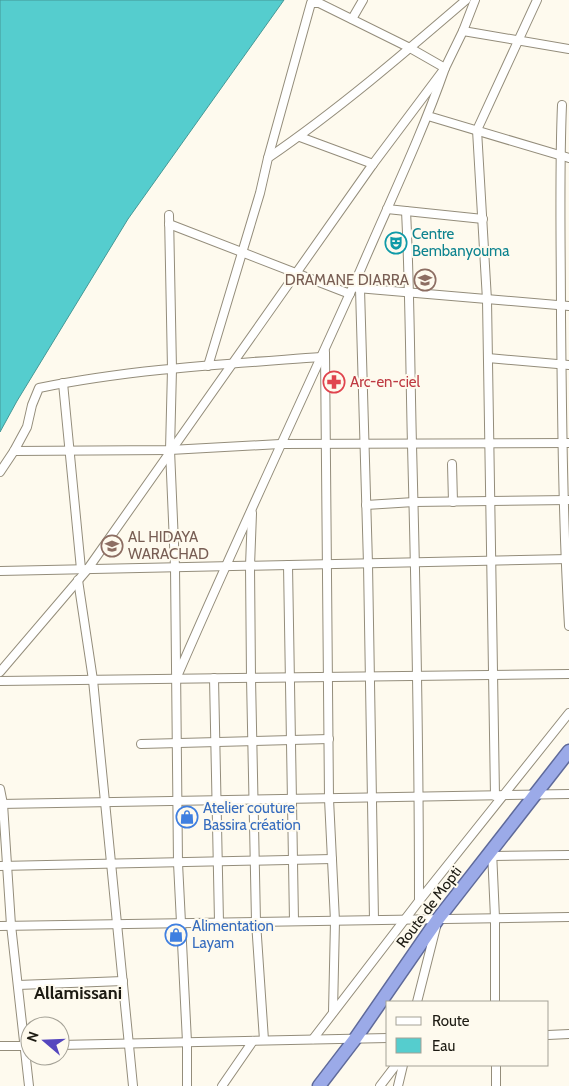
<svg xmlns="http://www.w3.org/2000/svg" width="569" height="1086" viewBox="0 0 569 1086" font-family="Cabin,sans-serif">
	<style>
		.water { fill: #55cdce; stroke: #449896 }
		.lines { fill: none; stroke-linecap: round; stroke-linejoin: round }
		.minor-casing { stroke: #948d7b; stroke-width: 10 }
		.trunk-casing { stroke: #5f6a9a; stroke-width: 15 }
		.minor { stroke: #fff; stroke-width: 8 }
		.trunk { stroke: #9baae8; stroke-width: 12 }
		.labels { text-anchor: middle; stroke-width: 4; stroke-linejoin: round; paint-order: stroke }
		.culture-label { font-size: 15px; fill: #0d838f; stroke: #fefaee; text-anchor: start }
		.education-label { font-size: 15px; fill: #785e54; stroke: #fefaee; text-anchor: end }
		.health-label { font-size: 15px; fill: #be3a42; stroke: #fefaee; text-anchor: start }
		.shop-label { font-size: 15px; fill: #366cbe; stroke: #fefaee; text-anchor: start }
		.street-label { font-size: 15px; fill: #1d1b13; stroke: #fefaee }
		.quarter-label { font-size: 18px; font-weight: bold; fill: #1d1b13; stroke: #fefaee }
	</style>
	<rect width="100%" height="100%" fill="#fefaee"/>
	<polygon class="water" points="0,0 284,0 128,219 17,401 0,432"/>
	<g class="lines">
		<g class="minor-casing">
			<g id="minor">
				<polyline points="352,19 363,0"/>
				<polyline points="463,31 569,49"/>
				<path d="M562,105C559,176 561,247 561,318C562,421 563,524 569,626"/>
				<polyline points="428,116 569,158"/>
				<polyline points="300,137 373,164"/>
				<polyline points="387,209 483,219"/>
				<path d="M406,211C410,290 410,367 412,445C416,597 419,749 419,901"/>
				<polyline points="169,215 172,369 170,450 175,567 178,863 187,1042 187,1086"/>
				<polyline points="169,224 350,294"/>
				<polyline points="357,288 569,306"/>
				<polyline points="360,289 368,564 374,920"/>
				<polyline points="325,352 329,799 335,921 333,1012"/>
				<polyline points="488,358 569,365"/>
				<path d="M208,366L260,193L268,158C338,110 402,55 466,0"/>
				<polyline points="63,383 81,569"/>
				<polyline points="14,451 170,450 280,444 569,443"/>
				<polyline points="452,464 453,502"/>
				<path d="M0,472L14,451L27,427L32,405L39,388C132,369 227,364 321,357"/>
				<polyline points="366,505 414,502 569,500"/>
				<polyline points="252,513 250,566 251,678 256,922 264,1040"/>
				<polyline points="288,565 294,921"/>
				<polyline points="0,571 569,559"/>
				<polyline points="78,580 93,680 133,1086"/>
				<polyline points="0,672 87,570 373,164 445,68 463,31 475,0"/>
				<polyline points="214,678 219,922"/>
				<path d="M176,679C235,542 299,407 360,271C389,203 421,137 445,68L410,48L319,3H311L268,158"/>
				<polyline points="0,681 569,674"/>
				<polyline points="141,744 329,739"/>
				<polyline points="0,789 3,804 11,925 29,1086"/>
				<polyline points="495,796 487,300 477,130 537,0"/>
				<polyline points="0,804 569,794"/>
				<polyline points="492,851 495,918 495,1002"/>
				<polyline points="493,856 569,855"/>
				<polyline points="0,866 332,859"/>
				<polyline points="0,926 569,917"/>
				<polyline points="18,985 123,981"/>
				<polyline points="417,1002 436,927"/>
				<polyline points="548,1035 569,1034"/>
				<polyline points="313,1039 419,901 569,713"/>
				<polyline points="60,1045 388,1038"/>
				<polyline points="0,1046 28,1046"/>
				<polyline points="496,1065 496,1086"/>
				<polyline points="222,1086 253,1041"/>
				<polyline points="380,1086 396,1065"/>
				<polyline points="398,1086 403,1065"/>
			</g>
		</g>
		<g class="trunk-casing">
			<polyline id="trunk" points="319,1086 355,1039 438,919 569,751"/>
		</g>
		<use href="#minor" class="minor"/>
		<use href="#trunk" class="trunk"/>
	</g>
	<defs>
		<g id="theatre-ring" transform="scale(1.125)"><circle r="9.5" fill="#fefaee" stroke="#0f9aa8" stroke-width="1.5"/><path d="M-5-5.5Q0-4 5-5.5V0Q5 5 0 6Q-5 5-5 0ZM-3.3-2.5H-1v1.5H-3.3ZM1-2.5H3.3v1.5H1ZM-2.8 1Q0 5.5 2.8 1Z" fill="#0f9aa8"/></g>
		<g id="school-ring" transform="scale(1.125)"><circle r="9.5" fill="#fefaee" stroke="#8d6e63" stroke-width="1.5"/><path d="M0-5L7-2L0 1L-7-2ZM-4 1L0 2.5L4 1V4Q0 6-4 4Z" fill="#8d6e63"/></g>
		<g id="pharmacy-ring" transform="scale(1.125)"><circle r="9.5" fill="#fefaee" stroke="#e0444e" stroke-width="1.5"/><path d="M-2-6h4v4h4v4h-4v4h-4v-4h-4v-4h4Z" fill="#e0444e"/></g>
		<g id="shop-ring" transform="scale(1.125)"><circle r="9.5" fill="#fefaee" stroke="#3f7fe0" stroke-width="1.5"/><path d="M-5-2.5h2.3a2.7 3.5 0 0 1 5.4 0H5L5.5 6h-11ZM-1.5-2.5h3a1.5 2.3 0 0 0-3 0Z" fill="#3f7fe0"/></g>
	</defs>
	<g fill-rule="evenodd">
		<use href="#theatre-ring" x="396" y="243"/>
		<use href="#school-ring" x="425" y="280"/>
		<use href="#pharmacy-ring" x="334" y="382"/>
		<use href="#school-ring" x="112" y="546"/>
		<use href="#shop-ring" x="187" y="817"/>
		<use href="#shop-ring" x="176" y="935"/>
	</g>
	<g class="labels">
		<g class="culture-label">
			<text x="412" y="239">Centre<tspan x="412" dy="17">Bembanyouma</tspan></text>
		</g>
		<g class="education-label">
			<text x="409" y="285">DRAMANE DIARRA</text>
			<text x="128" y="542" text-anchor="start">AL HIDAYA<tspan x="128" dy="17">WARACHAD</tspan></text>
		</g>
		<g class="health-label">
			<text x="350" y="387">Arc-en-ciel</text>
		</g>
		<g class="shop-label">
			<text x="203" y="813">Atelier couture<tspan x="203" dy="17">Bassira création</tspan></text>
			<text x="192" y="931">Alimentation<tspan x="192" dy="17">Layam</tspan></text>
		</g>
		<g class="street-label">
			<text transform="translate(429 907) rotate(-53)" y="5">Route de Mopti</text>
		</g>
		<g class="quarter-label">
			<text x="78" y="999">Allamissani</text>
		</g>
	</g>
	<rect x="386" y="1001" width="162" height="65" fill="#fefaee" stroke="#a4a196"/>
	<rect x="396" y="1017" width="25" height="8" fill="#ffffff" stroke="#a4a196"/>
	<text x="432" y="1026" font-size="15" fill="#1d1b13">Route</text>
	<rect x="396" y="1038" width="25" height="15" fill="#55cdce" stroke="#a4a196"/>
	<text x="432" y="1051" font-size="15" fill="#1d1b13">Eau</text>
	<g transform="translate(45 1041) rotate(289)"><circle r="24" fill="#fefaee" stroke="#a4a196"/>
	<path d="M0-4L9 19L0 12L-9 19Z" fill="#5546be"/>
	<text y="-8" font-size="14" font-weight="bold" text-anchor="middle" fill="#1d1b13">N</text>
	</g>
</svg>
